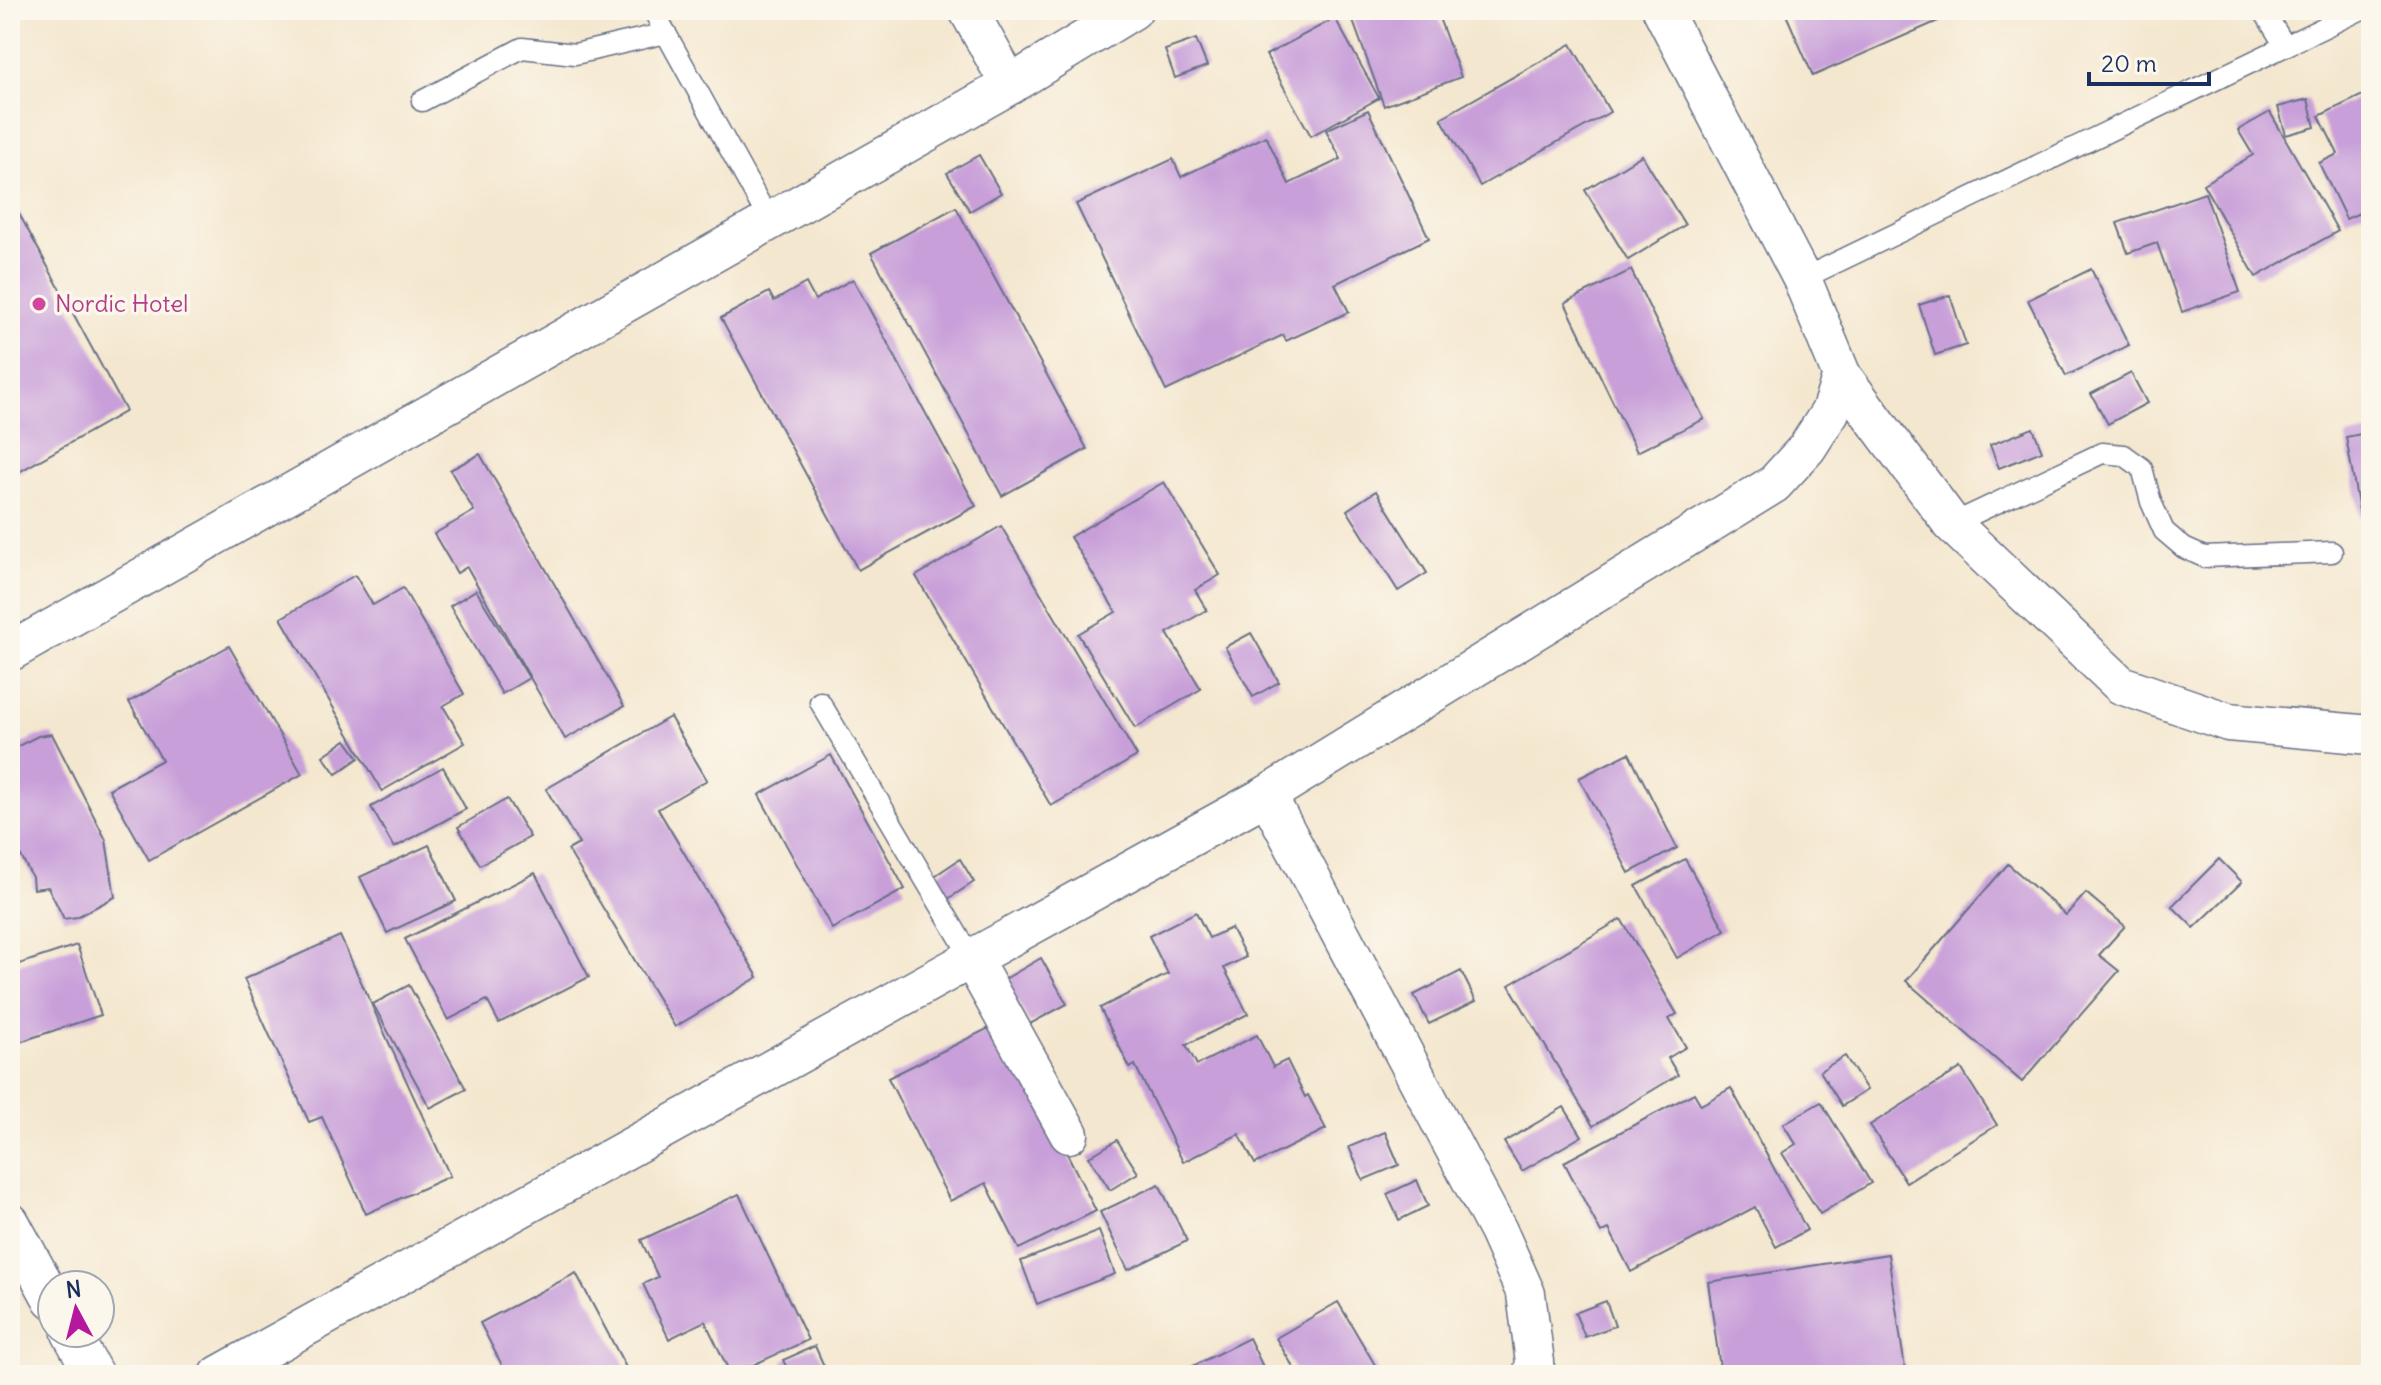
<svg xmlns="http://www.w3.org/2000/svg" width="2381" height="1385" viewBox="0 0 2381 1385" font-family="Delius,sans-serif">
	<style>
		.building { fill: #c89fd9 }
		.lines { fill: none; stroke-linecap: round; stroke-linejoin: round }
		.lane-casing { stroke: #676f86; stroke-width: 23 }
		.street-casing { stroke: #676f86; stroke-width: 41 }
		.lane { stroke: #fff; stroke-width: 20 }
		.street { stroke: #fff; stroke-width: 38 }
		.hotel-dot { fill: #d1479c; stroke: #fbf7ec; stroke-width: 3 }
		.labels { text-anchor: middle; stroke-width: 7; stroke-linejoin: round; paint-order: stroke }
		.hotel-label { font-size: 24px; fill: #b23c85; stroke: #fbf7ec; text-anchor: start }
	</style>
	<rect width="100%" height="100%" fill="#fbf7ec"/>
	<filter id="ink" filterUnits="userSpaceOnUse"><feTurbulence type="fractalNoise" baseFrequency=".0125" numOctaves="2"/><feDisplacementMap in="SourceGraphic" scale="16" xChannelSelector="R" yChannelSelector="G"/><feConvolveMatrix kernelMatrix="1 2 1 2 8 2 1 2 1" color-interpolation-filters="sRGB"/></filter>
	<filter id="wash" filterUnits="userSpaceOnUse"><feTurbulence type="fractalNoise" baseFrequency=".006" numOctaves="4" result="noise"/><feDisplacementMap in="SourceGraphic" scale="32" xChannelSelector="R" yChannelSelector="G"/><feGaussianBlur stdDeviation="1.8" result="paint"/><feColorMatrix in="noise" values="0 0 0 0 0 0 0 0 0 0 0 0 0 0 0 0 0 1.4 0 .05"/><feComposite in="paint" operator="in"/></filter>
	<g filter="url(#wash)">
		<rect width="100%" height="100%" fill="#f4e7cf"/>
		<g id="blocks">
			<g class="building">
				<polygon points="1349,10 1436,10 1461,77 1384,106"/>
				<polygon points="1784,10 1963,10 1813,76"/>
				<polygon points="1335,18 1379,98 1311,136 1266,55"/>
				<polygon points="1196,39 1207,66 1175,78 1165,50"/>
				<polygon points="1571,44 1610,112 1480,186 1441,118"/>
				<polygon points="2371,91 2371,208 2346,219 2319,163 2338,154 2319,116"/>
				<polygon points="2308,99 2315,127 2286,135 2278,107"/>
				<polygon points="1368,110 1429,238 1335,284 1349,312 1286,341 1283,335 1166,391 1076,204 1173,159 1181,177 1266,136 1289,184 1341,159 1326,130"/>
				<polygon points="2270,112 2338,231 2256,277 2203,184 2253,155 2238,130"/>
				<polygon points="979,155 1001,193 970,211 947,173"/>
				<polygon points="1642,155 1685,225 1628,260 1585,190"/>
				<polygon points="2205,193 2240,292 2182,312 2157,243 2128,253 2117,223"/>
				<polygon points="10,197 126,411 10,477"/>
				<polygon points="956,207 1087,449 1002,496 871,253"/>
				<polygon points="2091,269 2129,345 2066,376 2028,300"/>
				<polygon points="1631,270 1704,419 1637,452 1565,303"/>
				<polygon points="853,279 976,506 858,570 721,318 769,292 774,301 806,283 815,300"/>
				<polygon points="1950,295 1966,345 1935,355 1919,305"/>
				<polygon points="2131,373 2147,403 2108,424 2091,394"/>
				<polygon points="2033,428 2042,451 1999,468 1990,445"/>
				<polygon points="2371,432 2371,532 2363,533 2346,437"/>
				<polygon points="480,454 624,706 565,739 467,567 457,573 434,534 474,511 450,470"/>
				<polygon points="1164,482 1220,575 1195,590 1207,610 1167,633 1201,689 1135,728 1078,634 1116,612 1070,537"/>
				<polygon points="1376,491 1427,573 1398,591 1347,510"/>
				<polygon points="1001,526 1137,756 1051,806 916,576"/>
				<polygon points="355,575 373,605 403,588 464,694 443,706 465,743 382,791 281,618"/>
				<polygon points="476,590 529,678 502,694 450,606"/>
				<polygon points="1251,633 1279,682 1253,697 1225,647"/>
				<polygon points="229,646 302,774 149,860 109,789 162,760 129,702"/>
				<polygon points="670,717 707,780 658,809 758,977 675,1027 568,850 579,844 546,789"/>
				<polygon points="52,734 106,840 115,897 77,917 64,919 48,887 33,889 32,877 10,835 10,750 38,736"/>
				<polygon points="346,740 359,758 336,774 323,756"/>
				<polygon points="1629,753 1677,848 1629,873 1579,778"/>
				<polygon points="831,755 905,889 832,929 759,795"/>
				<polygon points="443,767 466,809 394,848 371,807"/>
				<polygon points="507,799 530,837 480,865 458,827"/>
				<polygon points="429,845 456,901 387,933 360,877"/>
				<polygon points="960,859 974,882 948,899 933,877"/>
				<polygon points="1685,859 1725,930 1677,958 1636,886"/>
				<polygon points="2219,859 2242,882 2194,928 2172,906"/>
				<polygon points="2008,864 2066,915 2086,893 2125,926 2099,955 2119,971 2022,1082 1906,981"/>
				<polygon points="535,873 589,977 499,1023 487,1000 448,1020 405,939"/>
				<polygon points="1196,912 1209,938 1231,928 1246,957 1224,968 1248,1014 1186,1045 1197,1065 1257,1035 1273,1067 1287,1060 1305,1097 1308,1095 1326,1129 1255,1164 1239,1134 1183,1162 1135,1065 1130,1068 1100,1008 1168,974 1149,936"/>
				<polygon points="1621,919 1677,1014 1669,1019 1686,1047 1668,1058 1678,1075 1593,1126 1509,985"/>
				<polygon points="340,936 450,1176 366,1214 322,1117 309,1122 244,979"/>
				<polygon points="77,945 101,1015 10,1045 10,967"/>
				<polygon points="1041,958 1067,1004 1030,1024 1005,979"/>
				<polygon points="1461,971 1476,1001 1429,1024 1414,995"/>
				<polygon points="409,985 466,1089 430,1108 373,1004"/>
				<polygon points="1001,1022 1096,1211 1019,1249 986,1183 950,1201 888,1078"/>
				<polygon points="1845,1056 1867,1090 1842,1106 1820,1071"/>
				<polygon points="1961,1068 1997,1125 1906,1182 1870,1125"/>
				<polygon points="1731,1088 1807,1230 1776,1247 1755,1207 1631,1272 1609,1229 1601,1233 1564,1162 1694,1093 1701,1105"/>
				<polygon points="1821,1102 1871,1183 1820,1214 1782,1153 1796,1144 1783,1124"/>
				<polygon points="1564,1107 1582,1136 1522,1171 1504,1142"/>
				<polygon points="1385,1132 1399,1165 1363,1180 1349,1147"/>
				<polygon points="1117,1140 1138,1173 1110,1190 1089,1157"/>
				<polygon points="1417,1180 1428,1206 1399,1220 1387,1194"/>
				<polygon points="1159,1184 1187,1241 1128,1270 1100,1212"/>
				<polygon points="739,1194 808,1340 731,1375 705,1321 669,1339 643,1284 658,1277 641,1240"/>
				<polygon points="1099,1231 1115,1274 1037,1304 1021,1261"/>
				<polygon points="1888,1254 1906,1375 1721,1375 1708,1282"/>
				<polygon points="576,1273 630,1375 507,1375 480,1323"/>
				<polygon points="1606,1301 1615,1326 1585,1337 1575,1313"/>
				<polygon points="1338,1302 1381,1375 1298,1375 1276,1338"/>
				<polygon points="1249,1338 1267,1375 1190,1375 1187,1369"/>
				<polygon points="815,1346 828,1375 790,1375 783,1360"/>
				<polygon points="1645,1364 1651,1375 1622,1375"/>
			</g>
		</g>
	</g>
	<g filter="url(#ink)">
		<use href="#blocks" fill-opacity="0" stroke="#676f86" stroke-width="2"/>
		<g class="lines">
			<g class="lane-casing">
				<g id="lane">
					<polyline points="653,10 770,222"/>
					<polyline points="2263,10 2285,46"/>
					<polyline points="422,101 522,48 575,54 666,33"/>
					<polyline points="1802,279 2360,10"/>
					<polyline points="1952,524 2102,453 2124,455 2142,468 2151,502 2164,531 2184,548 2204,557 2332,552"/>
					<polyline points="820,702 972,959"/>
				</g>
			</g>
			<g class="street-casing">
				<g id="street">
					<polyline points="968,10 1010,85"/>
					<polyline points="1842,376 1952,524 2121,685 2228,722 2371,735"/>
					<polyline points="10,652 1010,85 1133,10"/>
					<polyline points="1267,795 1498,1231 1526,1294 1535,1362 1532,1375"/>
					<polyline points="972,959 1069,1134"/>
					<polyline points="10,1222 52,1299"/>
					<polyline points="71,1333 94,1375"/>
					<polyline points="219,1375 1267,795 1774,484 1807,448 1830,412 1842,376 1802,279 1662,10"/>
				</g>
			</g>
			<use href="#lane" class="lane"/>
			<use href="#street" class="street"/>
		</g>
	</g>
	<circle class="hotel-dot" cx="39" cy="304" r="8"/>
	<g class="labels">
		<g class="hotel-label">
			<text x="55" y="312">Nordic Hotel</text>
		</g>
	</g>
	<rect width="2381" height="1385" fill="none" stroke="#fbf7ec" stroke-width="40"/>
	<g transform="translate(76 1309) rotate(353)"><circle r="38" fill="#fbf7ec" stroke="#a1a7b3" stroke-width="2"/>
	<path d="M0-6L14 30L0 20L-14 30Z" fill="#b5179e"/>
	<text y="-12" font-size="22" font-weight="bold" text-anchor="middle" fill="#1b2f5e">N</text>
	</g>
	<path d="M2089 72v12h120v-12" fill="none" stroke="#1b2f5e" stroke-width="4"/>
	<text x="2101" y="72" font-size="24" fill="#1b2f5e" stroke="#fbf7ec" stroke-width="6" paint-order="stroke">20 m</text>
</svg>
